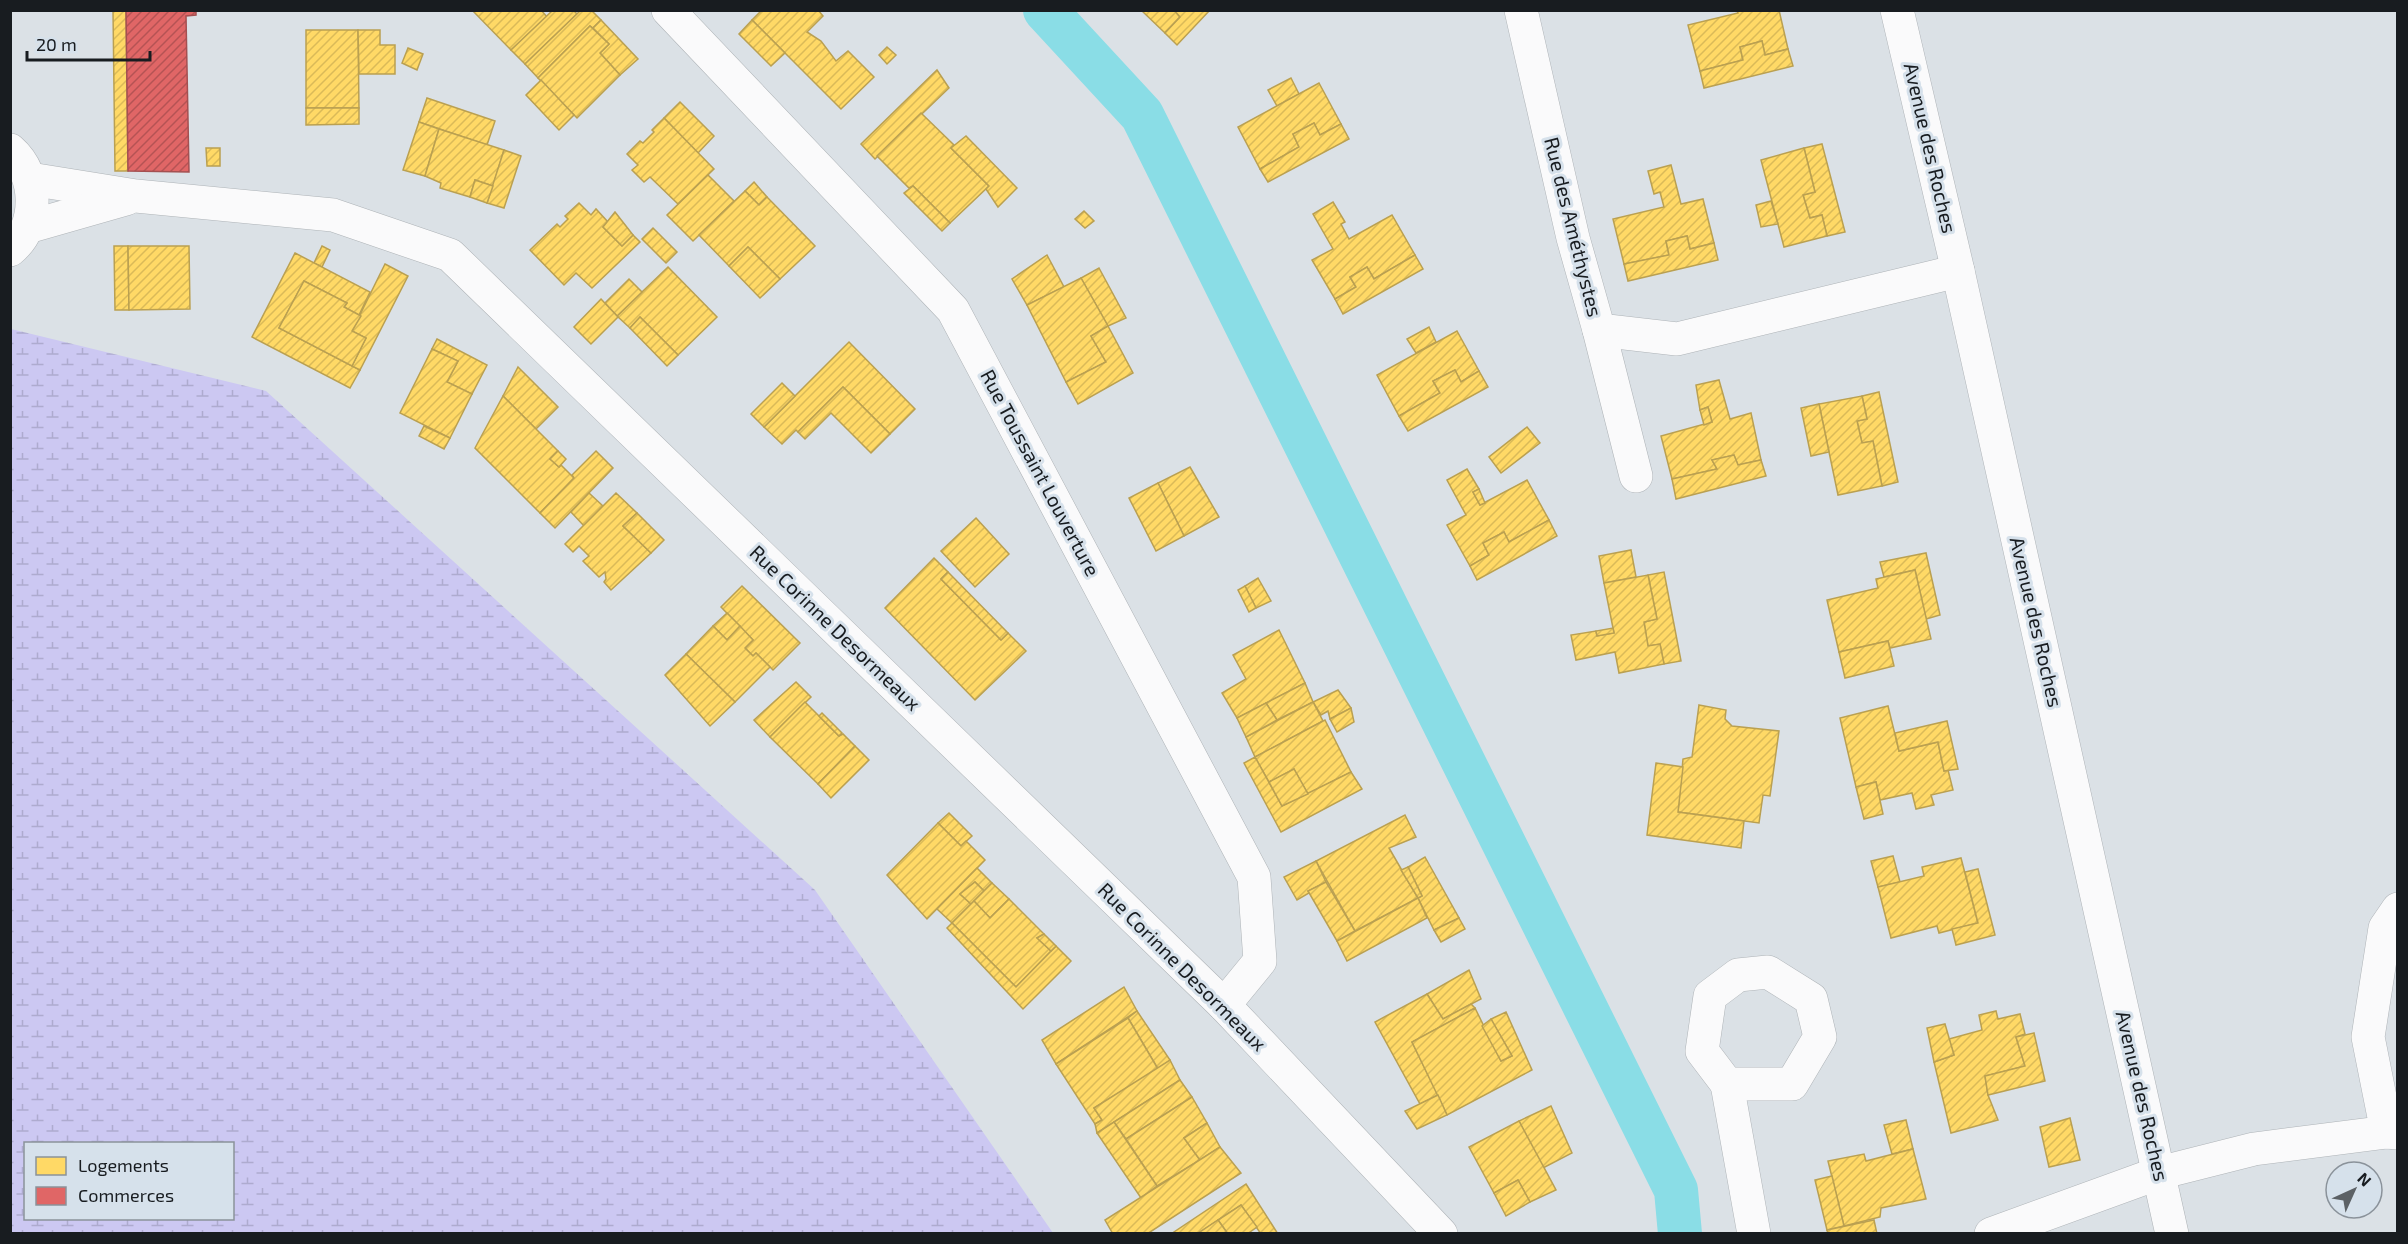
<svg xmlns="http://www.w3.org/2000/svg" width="2408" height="1244" viewBox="0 0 2408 1244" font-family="'Exo 2',sans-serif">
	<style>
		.wetland { fill: url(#wetland-marsh); fill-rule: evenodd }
		.homes { fill: url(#homes-hatch); stroke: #baa051; stroke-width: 1.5 }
		.shops { fill: url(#shops-hatch); stroke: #a45051; stroke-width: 1.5 }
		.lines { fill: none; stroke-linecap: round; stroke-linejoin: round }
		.canal { stroke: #8adde6; stroke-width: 44 }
		.minor-casing { stroke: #aeb3b7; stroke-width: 34 }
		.minor { stroke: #fafafb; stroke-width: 33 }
		.labels { text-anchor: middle; stroke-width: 6; stroke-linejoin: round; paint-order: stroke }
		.street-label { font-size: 20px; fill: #181c20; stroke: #d6e1eb }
	</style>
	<defs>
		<pattern id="wetland-marsh" width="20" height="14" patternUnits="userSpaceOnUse" patternTransform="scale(1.5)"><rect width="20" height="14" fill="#ccc8f2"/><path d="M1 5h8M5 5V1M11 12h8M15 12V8" fill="none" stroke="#aeabcf"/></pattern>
		<pattern id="homes-hatch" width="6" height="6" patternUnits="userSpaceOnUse" patternTransform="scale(1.5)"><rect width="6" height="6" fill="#ffd966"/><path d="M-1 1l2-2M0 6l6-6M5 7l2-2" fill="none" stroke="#daba58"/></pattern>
		<pattern id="shops-hatch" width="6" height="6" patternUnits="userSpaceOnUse" patternTransform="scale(1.5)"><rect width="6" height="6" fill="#e06666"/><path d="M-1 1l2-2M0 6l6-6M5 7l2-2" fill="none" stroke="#b55354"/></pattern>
	</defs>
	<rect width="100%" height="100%" fill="#dbe1e6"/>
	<path class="wetland" d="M11,329L266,391L815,890L1053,1233H11ZM26,1144H232V1218H26Z"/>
	<g class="homes">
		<polygon points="113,10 126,10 128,171 115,171"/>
		<polygon points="472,10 541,10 547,17 511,50"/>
		<polygon points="553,10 573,10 577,14 525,64 511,50"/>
		<polygon points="581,10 591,10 601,20 593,28 590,26 538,78 525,64"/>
		<polygon points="762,10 818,10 823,16 807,32 821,41 836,61 848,51 874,77 841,109 752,20"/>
		<polygon points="1141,10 1174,10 1180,17 1165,33"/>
		<polygon points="1174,10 1210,10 1177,45 1165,33 1180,17"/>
		<polygon points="1737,10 1779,10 1788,49 1765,55 1762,41 1740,47 1743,60 1700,71 1688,25 1738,13"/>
		<polygon points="601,20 638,59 620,75 600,53 609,44 593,28"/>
		<polygon points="752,20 785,53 771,66 739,34"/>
		<polygon points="590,26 609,44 600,53 620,75 577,118 538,78"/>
		<polygon points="306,30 358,30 359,108 306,108"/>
		<polygon points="358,30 380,30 380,45 395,45 395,74 359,74"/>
		<polygon points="1762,41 1765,55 1788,49 1793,66 1704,88 1700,71 1743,60 1740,47"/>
		<polygon points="887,47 896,55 887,64 879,55"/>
		<polygon points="408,48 423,54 417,70 402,63"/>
		<polygon points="937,70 949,88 875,159 861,144"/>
		<polygon points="1291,78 1299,94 1277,106 1268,90"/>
		<polygon points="541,80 574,115 559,130 526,95"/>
		<polygon points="1319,83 1341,124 1320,135 1314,123 1293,134 1299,147 1260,169 1238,127"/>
		<polygon points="427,98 495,121 487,145 419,122"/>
		<polygon points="680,102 714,136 698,153 664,118"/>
		<polygon points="306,108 359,108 359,124 306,125"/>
		<polygon points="921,113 954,145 951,148 989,186 950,223 913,186 909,188 877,156"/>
		<polygon points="664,118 714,169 678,204 650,177 644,182 632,170 638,165 627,154 640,141 643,143 654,132 652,130"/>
		<polygon points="419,122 439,129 425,176 403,170"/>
		<polygon points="1314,123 1320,135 1341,124 1349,139 1268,182 1260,169 1299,147 1293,134"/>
		<polygon points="439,129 504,150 493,186 475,180 470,197 440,188 441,183 425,176"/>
		<polygon points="966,136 1017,188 998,207 986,189 989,186 951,148"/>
		<polygon points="1822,144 1845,232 1827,236 1822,215 1810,218 1803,195 1815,192 1804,148"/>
		<polygon points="206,148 220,148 220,166 207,166"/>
		<polygon points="1804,148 1815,192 1803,195 1810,218 1822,215 1827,236 1784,247 1761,160"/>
		<polygon points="504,150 521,156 504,208 487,203"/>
		<polygon points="1671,165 1681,204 1703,199 1714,243 1690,249 1687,236 1666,241 1669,255 1624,264 1613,219 1664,207 1660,192 1654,194 1648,171"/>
		<polygon points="708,175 734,201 693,241 667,215"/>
		<polygon points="475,180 493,186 487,203 470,197"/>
		<polygon points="754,182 767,197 759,205 745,191"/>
		<polygon points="913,186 950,223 942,231 904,193"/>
		<polygon points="745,191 759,205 767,197 815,246 780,279 748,247 729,266 699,235"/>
		<polygon points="1771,201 1778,224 1761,227 1756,205"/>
		<polygon points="1333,202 1345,222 1341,224 1349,239 1392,215 1415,255 1374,279 1367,267 1350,277 1356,287 1335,299 1312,260 1333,249 1313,214"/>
		<polygon points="579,203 591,215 596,209 608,222 603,227 622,246 633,235 640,242 592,288 576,273 564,285 530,250 557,224 560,227 568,219 565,216"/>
		<polygon points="1084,211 1094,221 1085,228 1075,219"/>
		<polygon points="615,212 633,235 622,246 603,227"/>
		<polygon points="653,228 677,252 666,263 642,239"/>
		<polygon points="1687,236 1690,249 1714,243 1718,260 1628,281 1624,264 1669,255 1666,241"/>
		<polygon points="114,246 128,246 129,310 115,310"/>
		<polygon points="128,246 189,246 190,309 129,310"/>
		<polygon points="322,246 330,250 322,267 314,263"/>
		<polygon points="748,247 780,279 760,298 729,266"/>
		<polygon points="295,253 370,292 359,315 344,307 347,303 304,281 279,328 360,370 350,388 252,337"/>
		<polygon points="1047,255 1064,287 1027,305 1012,279"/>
		<polygon points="1415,255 1423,269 1343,314 1335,299 1356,287 1350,277 1367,267 1374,279"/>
		<polygon points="385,264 408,276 360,370 352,366 366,338 352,331"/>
		<polygon points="668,267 717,317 678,355 640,317 630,328 617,316"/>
		<polygon points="1099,268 1126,318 1108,326 1081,278"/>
		<polygon points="1081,278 1108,326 1091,336 1106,362 1066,382 1027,305"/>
		<polygon points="629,279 642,292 617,316 605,303"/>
		<polygon points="304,281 347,303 344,307 361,316 352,331 366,338 352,366 279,328"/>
		<polygon points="601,299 618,317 591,344 574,327"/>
		<polygon points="640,317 678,355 667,366 630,328"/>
		<polygon points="1108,326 1133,373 1078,404 1066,382 1106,362 1091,336"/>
		<polygon points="1429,327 1436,342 1416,353 1407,339"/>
		<polygon points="1457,331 1479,371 1461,382 1455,370 1433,381 1440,393 1399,416 1377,375"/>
		<polygon points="437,339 487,365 472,394 447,382 458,361 432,349"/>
		<polygon points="849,342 915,409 890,434 843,387 798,432 796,430 782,444 764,427"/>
		<polygon points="432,349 458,361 447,382 472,394 450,438 400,413"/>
		<polygon points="518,367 558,407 536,429 503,396"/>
		<polygon points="1455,370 1461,382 1479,371 1488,387 1408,431 1399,416 1440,393 1433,381"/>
		<polygon points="1719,380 1730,419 1751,413 1761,460 1738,465 1734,455 1712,460 1717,469 1672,479 1661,436 1712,422 1708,407 1700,410 1696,385"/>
		<polygon points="782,383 795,396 764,427 751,414"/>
		<polygon points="843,387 890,434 871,453 831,413 805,439 798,432"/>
		<polygon points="1879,392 1898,482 1882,486 1873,441 1862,443 1857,421 1867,419 1862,396"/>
		<polygon points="503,396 558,451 550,459 559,467 561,465 574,478 540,513 475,448"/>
		<polygon points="1862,396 1867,419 1857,421 1862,443 1873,441 1882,486 1838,495 1819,404"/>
		<polygon points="1819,404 1829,452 1811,456 1801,408"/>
		<polygon points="1708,407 1712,422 1704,425 1700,410"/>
		<polygon points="424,426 450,438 444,449 419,436"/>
		<polygon points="1527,427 1540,443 1501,473 1489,457"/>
		<polygon points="558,451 566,459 559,467 550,459"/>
		<polygon points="596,451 613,468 555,528 540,513 574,478 572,475"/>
		<polygon points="1734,455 1738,465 1761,460 1766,476 1676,499 1672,479 1717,469 1712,460"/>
		<polygon points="1190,467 1219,517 1184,536 1158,483"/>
		<polygon points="1467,469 1479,489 1473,492 1480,505 1527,480 1549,520 1509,542 1504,532 1483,543 1489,555 1470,566 1447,525 1466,515 1447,480"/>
		<polygon points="1158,483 1184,536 1156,551 1129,498"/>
		<polygon points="1479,489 1485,503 1480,505 1473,492"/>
		<polygon points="589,493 603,506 584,526 571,512"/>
		<polygon points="616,493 637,513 623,526 651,553 611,590 604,582 606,579 605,572 599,577 583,561 589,556 579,546 573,552 565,544"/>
		<polygon points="637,513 664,540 651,553 623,526"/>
		<polygon points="976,518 1009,554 975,587 941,551"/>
		<polygon points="1549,520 1557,536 1477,580 1470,566 1489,555 1483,543 1504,532 1509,542"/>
		<polygon points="1631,550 1636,577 1604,583 1599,556"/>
		<polygon points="1926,553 1940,615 1926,619 1915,570 1884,577 1880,562"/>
		<polygon points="934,558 948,572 941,579 1001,640 1008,633 1026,651 975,700 885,608"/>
		<polygon points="1915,570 1931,639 1890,648 1888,641 1839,652 1827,600 1878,588 1876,579"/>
		<polygon points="948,572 1008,633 1001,640 941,579"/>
		<polygon points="1664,572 1681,661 1664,664 1660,644 1648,646 1644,622 1657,619 1648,575"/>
		<polygon points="1648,575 1657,619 1644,622 1648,646 1660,644 1664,664 1619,673 1615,652 1576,660 1571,635 1596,631 1597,636 1614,633 1604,583"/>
		<polygon points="1258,578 1271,601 1256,608 1245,586"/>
		<polygon points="742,586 800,643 773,670 756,653 753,656 745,648 753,640 721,607"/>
		<polygon points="1245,586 1256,608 1249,612 1238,590"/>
		<polygon points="727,613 740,626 727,640 713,626"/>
		<polygon points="713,626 727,640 740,626 753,640 745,648 753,656 756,653 770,667 735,702 686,654"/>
		<polygon points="1613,628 1614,633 1597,636 1596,631"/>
		<polygon points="1279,630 1305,683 1237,718 1222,693 1246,679 1233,655"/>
		<polygon points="1888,641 1894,666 1845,678 1839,652"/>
		<polygon points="686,654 735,702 710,726 665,675"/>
		<polygon points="796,682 811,697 770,737 754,720"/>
		<polygon points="1305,683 1313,702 1277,720 1266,703"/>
		<polygon points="1338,690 1351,708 1330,719 1328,711 1321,715 1313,702"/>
		<polygon points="805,702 839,736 843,734 855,746 818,784 770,737"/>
		<polygon points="1313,702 1323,721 1255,757 1246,737"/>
		<polygon points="1266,703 1277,720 1246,737 1237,718"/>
		<polygon points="1699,705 1726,710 1725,719 1732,726 1779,731 1770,796 1763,795 1759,823 1678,812 1683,759 1692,757"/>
		<polygon points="1888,706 1899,751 1938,742 1944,771 1948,770 1953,790 1931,795 1934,805 1916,809 1912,793 1880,800 1876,782 1856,787 1840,718"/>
		<polygon points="1351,708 1354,722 1337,732 1330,719"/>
		<polygon points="822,713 842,733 839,736 819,716"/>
		<polygon points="1325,720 1351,772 1308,794 1294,769 1269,782 1255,757"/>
		<polygon points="1947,721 1958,769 1944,771 1938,742 1899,751 1895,733"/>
		<polygon points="855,746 869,760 831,798 818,784"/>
		<polygon points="1255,757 1282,806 1351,772 1362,789 1281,832 1244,763"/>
		<polygon points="1656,763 1683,767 1678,812 1744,821 1741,848 1647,835"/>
		<polygon points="1294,769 1308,794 1282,806 1269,782"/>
		<polygon points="1876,782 1883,814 1864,819 1856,787"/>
		<polygon points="949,813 972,836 961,846 938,823"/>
		<polygon points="1405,815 1416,837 1389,848 1418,898 1355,931 1316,861"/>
		<polygon points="938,823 961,846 966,841 985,860 927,919 887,875"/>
		<polygon points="1893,856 1900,882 1878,887 1871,861"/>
		<polygon points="1425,857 1459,918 1434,930 1418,898 1422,896 1408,867"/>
		<polygon points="1961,858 1978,923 1939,933 1937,926 1891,938 1878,887 1924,876 1922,867"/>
		<polygon points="1316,861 1326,882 1308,891 1309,893 1297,900 1284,877"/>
		<polygon points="1408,867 1422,896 1418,898 1401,870"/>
		<polygon points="977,868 992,883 984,891 975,882 960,894 971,904 952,923 937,909"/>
		<polygon points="1978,869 1995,935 1956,945 1952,929 1978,923 1965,872"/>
		<polygon points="975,882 984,891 971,904 960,894"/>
		<polygon points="1326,882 1355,931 1337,941 1308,891"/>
		<polygon points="992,883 1009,899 990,918 974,901"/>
		<polygon points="1418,898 1427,918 1347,961 1337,941"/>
		<polygon points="1009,899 1044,934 1037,938 1051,951 1016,987 952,923 974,901 990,918"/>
		<polygon points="1459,918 1465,929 1441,942 1434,930"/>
		<polygon points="952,923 1016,987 1056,946 1071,961 1023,1009 947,928"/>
		<polygon points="1044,934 1056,946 1051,951 1037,938"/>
		<polygon points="1469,970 1481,999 1443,1019 1427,994"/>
		<polygon points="1124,987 1137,1011 1056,1064 1042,1040"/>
		<polygon points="1427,994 1443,1019 1471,1004 1475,1008 1412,1042 1438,1095 1420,1104 1375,1022"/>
		<polygon points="1475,1008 1501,1061 1512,1056 1491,1019 1506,1012 1532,1070 1447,1115 1412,1042"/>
		<polygon points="1137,1011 1170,1060 1158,1069 1128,1018"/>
		<polygon points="1996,1011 1998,1019 2020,1014 2025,1034 2016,1037 2025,1066 1985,1076 1988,1095 1998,1120 1951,1133 1934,1062 1954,1055 1949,1039 1982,1030 1979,1015"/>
		<polygon points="1128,1018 1158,1069 1094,1108 1102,1120 1095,1124 1056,1064"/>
		<polygon points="1491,1019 1512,1056 1501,1061 1482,1026"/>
		<polygon points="1945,1024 1954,1055 1934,1062 1927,1028"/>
		<polygon points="2034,1033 2045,1081 1988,1095 1985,1076 2025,1066 2016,1037"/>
		<polygon points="1170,1060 1180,1080 1097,1133 1095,1124 1102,1120 1094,1108"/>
		<polygon points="1180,1080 1192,1097 1126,1139 1114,1122"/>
		<polygon points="1438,1095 1447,1115 1417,1129 1405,1111"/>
		<polygon points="1192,1097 1207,1123 1184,1138 1200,1160 1157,1186 1126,1139"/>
		<polygon points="1551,1106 1572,1153 1543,1168 1519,1121"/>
		<polygon points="2070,1118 2080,1160 2049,1167 2040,1127"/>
		<polygon points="1906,1120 1913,1149 1892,1154 1884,1125"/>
		<polygon points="1519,1121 1556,1190 1530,1202 1518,1180 1494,1193 1469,1147"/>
		<polygon points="1114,1122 1157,1186 1141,1198 1097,1133"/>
		<polygon points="1207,1123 1220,1147 1200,1160 1184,1138"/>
		<polygon points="1220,1147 1241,1173 1147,1234 1113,1234 1105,1220"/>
		<polygon points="1913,1149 1926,1199 1881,1208 1880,1217 1844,1226 1828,1161 1864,1154 1866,1161"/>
		<polygon points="1832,1176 1844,1226 1827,1230 1815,1180"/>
		<polygon points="1518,1180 1530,1202 1506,1216 1494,1193"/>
		<polygon points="1246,1184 1278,1234 1261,1234 1241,1205 1197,1234 1171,1234"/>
		<polygon points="1241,1205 1257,1227 1247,1234 1228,1234 1218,1220"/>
		<polygon points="1218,1220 1228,1234 1197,1234"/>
		<polygon points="1874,1220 1877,1234 1828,1234 1827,1230"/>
	</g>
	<polygon class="shops" points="126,10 196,10 196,15 186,16 189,172 128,171"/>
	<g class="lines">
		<polyline class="canal" points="1045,10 1142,115 1676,1190 1680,1234"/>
		<g class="minor-casing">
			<g id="minor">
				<polyline points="668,10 953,310 1254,877 1260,961 1224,1005"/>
				<polyline points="1521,10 1573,238 1599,330 1677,339 1958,271"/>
				<polyline points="1897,10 1958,271 2172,1234"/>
				<path d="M10,150C39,175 40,226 10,250"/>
				<polyline points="30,179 136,196 333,215 450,255 1224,1005 1441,1234"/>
				<polyline points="28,227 126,199"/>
				<polyline points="1599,330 1636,476"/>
				<polygon points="1768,972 1811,999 1820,1037 1792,1084 1727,1084 1702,1051 1710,996 1738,975"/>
				<polyline points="1727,1084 1754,1234"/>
				<polyline points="2387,1132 2368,1037 2385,928 2398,909"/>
				<polyline points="1991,1234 2159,1173 2254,1149 2387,1132 2398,1133"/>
			</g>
		</g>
		<use href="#minor" class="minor"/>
	</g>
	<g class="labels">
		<g class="street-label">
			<text transform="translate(1930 148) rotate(77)" y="7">Avenue des Roches</text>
			<text transform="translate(1573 227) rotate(76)" y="7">Rue des Améthystes</text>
			<text transform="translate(1040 473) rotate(62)" y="7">Rue Toussaint Louverture</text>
			<text transform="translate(2036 622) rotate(77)" y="7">Avenue des Roches</text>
			<text transform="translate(835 628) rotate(44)" y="7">Rue Corinne Desormeaux</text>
			<text transform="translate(1182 967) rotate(45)" y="7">Rue Corinne Desormeaux</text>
			<text transform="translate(2142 1096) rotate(77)" y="7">Avenue des Roches</text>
		</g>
	</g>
	<rect width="2408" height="1244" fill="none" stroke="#181c20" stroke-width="24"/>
	<rect x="24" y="1142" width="210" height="78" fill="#d6e1eb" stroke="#8a929a" stroke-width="1.5"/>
	<rect x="36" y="1157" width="30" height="18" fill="#ffd966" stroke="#8a929a" stroke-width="1.5"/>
	<text x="78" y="1172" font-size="18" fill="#181c20">Logements</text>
	<rect x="36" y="1187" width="30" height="18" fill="#e06666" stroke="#8a929a" stroke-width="1.5"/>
	<text x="78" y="1202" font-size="18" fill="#181c20">Commerces</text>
	<g transform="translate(2354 1190) rotate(45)"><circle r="28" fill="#d6e1eb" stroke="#8a929a" stroke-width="1.5"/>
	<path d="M0-4.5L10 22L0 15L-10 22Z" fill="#5c6165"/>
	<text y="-9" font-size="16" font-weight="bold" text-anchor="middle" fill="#181c20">N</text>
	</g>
	<path d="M27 51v9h123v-9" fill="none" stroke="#181c20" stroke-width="3"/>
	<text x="36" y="51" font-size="18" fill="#181c20" stroke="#d6e1eb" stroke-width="4.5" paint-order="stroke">20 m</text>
</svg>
